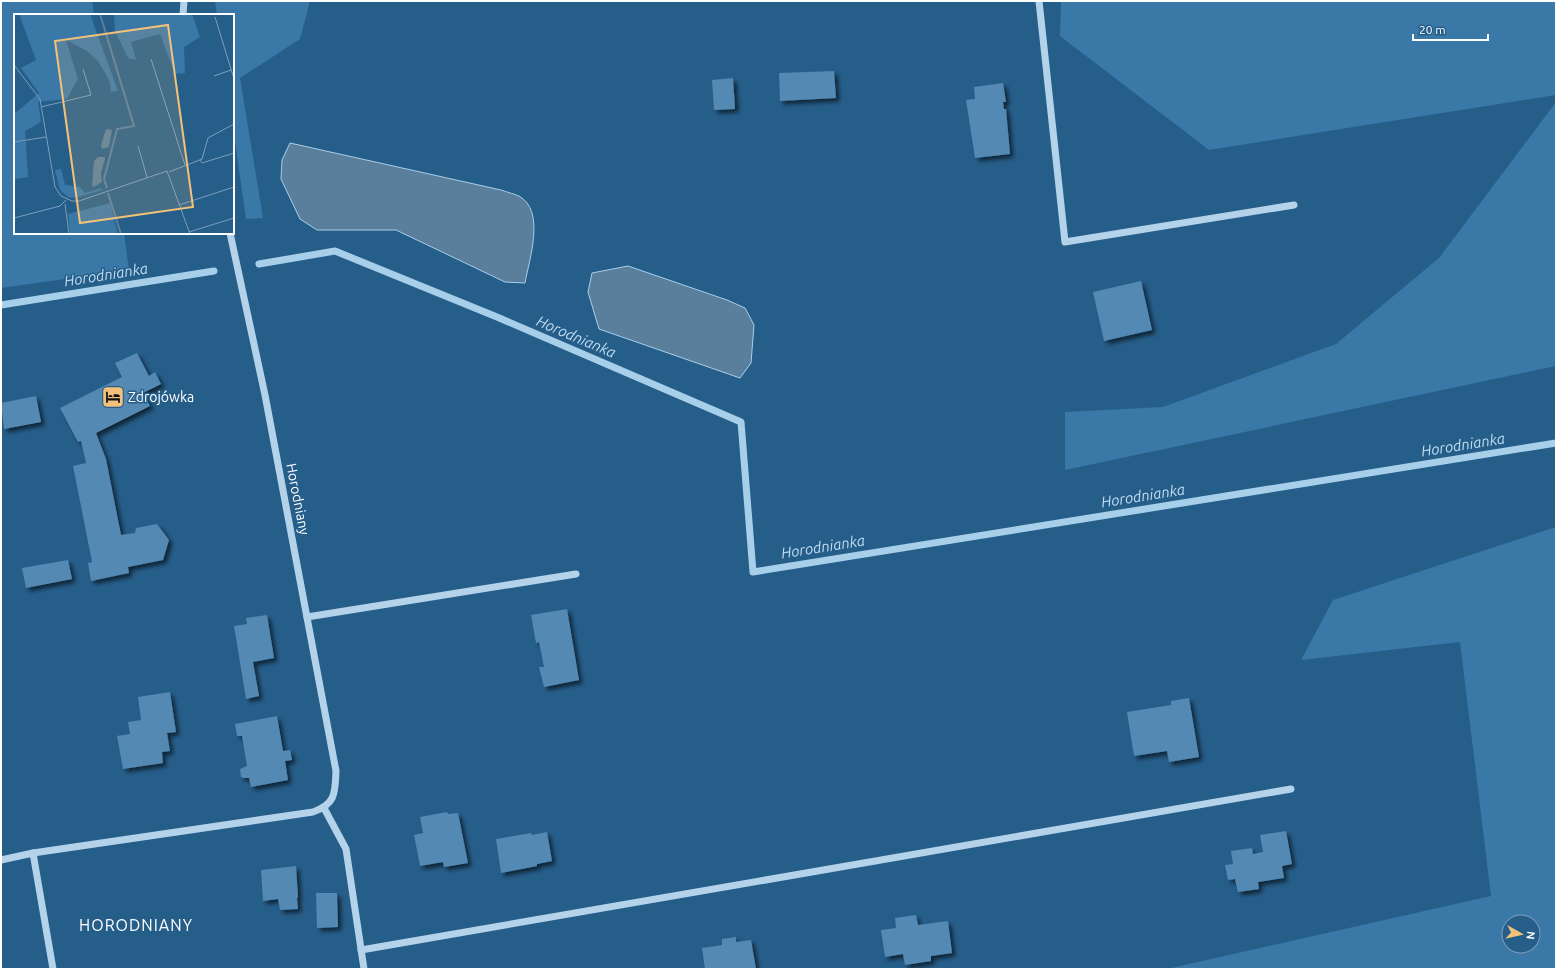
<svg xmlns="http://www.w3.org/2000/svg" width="1557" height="970" viewBox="0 0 1557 970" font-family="Ubuntu,sans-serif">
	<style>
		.green { fill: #3a78a7; fill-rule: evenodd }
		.water { fill: #5a7f9d; stroke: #a8cfea }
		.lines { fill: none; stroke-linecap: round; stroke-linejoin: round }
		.stream { stroke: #a8cfea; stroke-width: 7 }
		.building { fill: #5289b3; filter: url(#shadow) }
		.minor { stroke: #b4d3ea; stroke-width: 7 }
		.labels { text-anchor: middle; stroke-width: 3; stroke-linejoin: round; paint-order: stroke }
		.poi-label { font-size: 14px; fill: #fff; stroke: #265e8a; text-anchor: start }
		.street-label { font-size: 14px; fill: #fff; stroke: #265e8a }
		.water-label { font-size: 15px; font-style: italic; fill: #c0dcf1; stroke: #265e8a }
		.quarter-label { font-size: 16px; letter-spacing: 1px; fill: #fff; stroke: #265e8a }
		.inset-river { fill: none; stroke: #5a7f9d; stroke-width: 2 }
		.inset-road { fill: none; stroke: #7d9eb9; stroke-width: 1 }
		.view { fill: #f3c179; fill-opacity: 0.15; stroke: #f3c179; stroke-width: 2 }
		.inset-edge { fill: none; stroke: #fff; stroke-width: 2 }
	</style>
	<defs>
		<filter id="shadow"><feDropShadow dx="3.5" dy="3.5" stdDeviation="2" flood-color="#0009"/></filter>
	</defs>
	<rect width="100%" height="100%" fill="#265e8a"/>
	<g class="green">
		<polygon points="1,1 92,1 94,15 15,15 15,233 124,233 129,270 1,288"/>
		<polygon points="215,1 310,1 300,39 240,78 263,218 246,219 233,128 233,15 217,15"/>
		<polygon points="1061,1 1556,1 1556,95 1209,150 1060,36"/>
		<polygon points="1556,102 1556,366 1065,470 1065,412 1163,407 1336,344 1439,258"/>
		<path d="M1556,527V969H1167L1491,896L1460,642L1301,660L1333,600ZM1509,922H1533V946H1509Z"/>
	</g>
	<g class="water">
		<path d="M290,143L501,190C507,192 514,194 519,196C546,211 529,260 525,283L505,282L396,230H317L300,219L281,179L282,160Z"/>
		<polygon points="628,266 727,300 745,308 754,325 751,363 740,378 599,329 588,292 592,273"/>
	</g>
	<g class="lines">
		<g class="stream">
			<polyline points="259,264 335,251 497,317 741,422 753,572 1556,443"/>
			<polyline points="1,305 214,271"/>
		</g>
	</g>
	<g class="building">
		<polygon points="834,71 836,98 780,101 779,73"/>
		<polygon points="733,78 735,109 714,110 712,80"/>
		<polygon points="1003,83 1006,102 1003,102 1004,109 1006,109 1010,154 975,158 966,100 975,99 974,87"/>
		<polygon points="1141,281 1152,330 1104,341 1093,292"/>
		<polygon points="137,353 149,376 155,372 161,384 143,393 150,406 96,433 106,459 121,535 135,533 136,528 157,524 169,540 163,560 128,567 129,573 91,581 88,563 92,562 73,466 86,463 81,441 78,442 60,408 122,377 115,363"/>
		<polygon points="36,396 41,422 4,429 1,403"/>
		<polygon points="68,560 72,579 26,588 22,568"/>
		<polygon points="567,609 579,680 544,687 539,667 544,667 539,642 536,643 531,615"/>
		<polygon points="267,615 274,658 253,662 259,696 246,699 234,626 247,624 246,618"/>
		<polygon points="170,692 176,732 167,733 170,751 162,752 163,763 123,769 117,736 130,734 128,722 141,720 138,697"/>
		<polygon points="1189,698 1199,757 1169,762 1167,751 1134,756 1127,712 1171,705 1171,701"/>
		<polygon points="277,716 283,751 290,750 292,760 285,761 288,780 251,787 249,778 244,778 241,777 240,769 247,766 242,736 237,736 235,724"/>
		<polygon points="447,812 448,814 458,813 468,863 444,867 443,862 420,866 414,835 423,833 420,817"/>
		<polygon points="1286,831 1292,864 1282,866 1284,878 1258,882 1259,889 1238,892 1235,879 1228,880 1225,865 1233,864 1231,851 1252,848 1253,854 1263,852 1260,835"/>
		<polygon points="547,832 552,861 537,864 537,866 501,873 496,839 531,833 532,835"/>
		<polygon points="296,866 298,897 297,898 298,909 280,910 278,899 263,901 261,870"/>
		<polygon points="316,893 337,893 338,927 317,928"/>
		<polygon points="916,915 918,925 948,921 952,953 931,956 931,961 905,965 903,954 885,957 881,930 896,928 895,918"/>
		<polygon points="736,937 736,942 751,940 756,969 705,969 702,948 722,945 722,939"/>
	</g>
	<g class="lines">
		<g class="minor">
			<polyline points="1039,1 1065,242 1294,205"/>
			<polyline points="183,15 184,1"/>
			<polyline points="307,617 576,574"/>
			<polyline points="324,808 346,849 364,969"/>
			<polyline points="33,853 53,969"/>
			<path d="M1,860L33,853L313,812C336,804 335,793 336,771L265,395L230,233"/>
			<polyline points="361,950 1291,789"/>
		</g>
	</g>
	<defs>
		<g id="hotel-square" transform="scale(1.15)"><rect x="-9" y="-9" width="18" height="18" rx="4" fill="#f3c179" stroke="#265e8a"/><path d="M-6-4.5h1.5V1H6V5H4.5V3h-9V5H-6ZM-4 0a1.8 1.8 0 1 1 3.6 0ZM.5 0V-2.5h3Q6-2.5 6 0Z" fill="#111"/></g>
	</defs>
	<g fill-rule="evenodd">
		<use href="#hotel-square" x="113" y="397"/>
	</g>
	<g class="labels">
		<g class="poi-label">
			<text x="128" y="402">Zdrojówka</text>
		</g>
		<g class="street-label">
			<text transform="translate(298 499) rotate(79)" y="5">Horodniany</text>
		</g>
		<g class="water-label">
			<text transform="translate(106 275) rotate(-9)" y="5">Horodnianka</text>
			<text transform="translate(576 337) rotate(23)" y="5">Horodnianka</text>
			<text transform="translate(1463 445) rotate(-9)" y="5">Horodnianka</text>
			<text transform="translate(1143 496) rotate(-9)" y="5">Horodnianka</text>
			<text transform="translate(823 547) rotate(-9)" y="5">Horodnianka</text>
		</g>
		<g class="quarter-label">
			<text x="136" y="931">HORODNIANY</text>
		</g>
	</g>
	<g transform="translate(14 14)">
		<rect width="220" height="220" fill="#265e8a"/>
		<path d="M5,0H76L104,77L97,78L95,66L84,47L73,37L52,26L64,65L53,85L24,88L27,108L11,117L14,163L0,165V100L25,79L7,54L22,46ZM100,0H178L186,23L170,33L171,59L161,60L146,20L117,28L122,46L114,44L101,17ZM47,155L51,171L66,173L71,179L87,174L88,176L61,184L54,183L46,176L41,156ZM96,189L104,220H56L54,200Z" fill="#3a78a7"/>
		<path d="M92,115L98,116L95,133L88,135L87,131ZM84,143H91V145L87,159L88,168L80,173L78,172L80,147Z" fill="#5a7f9d"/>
		<path class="inset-river" d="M86,0L120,112L103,115L90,165L93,174M94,179L107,220"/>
		<path class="inset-road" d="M201,3L220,65M137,45L171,151M0,51L26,85L41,173L47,182L58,187H65L153,157L176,220M200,62L217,56M27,93L77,81L69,55M0,128L32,123M124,132L133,163M186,146L188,149L220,139M155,158L188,145L194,124L220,110M51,190L55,220M165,191L220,173M0,204L46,192L52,186M175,218L220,204"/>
		<path class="view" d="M154,11L179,193L66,209L41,27Z"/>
		<rect width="220" height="220" class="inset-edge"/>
	</g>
	<rect width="1557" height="970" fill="none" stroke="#ffffff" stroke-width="4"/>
	<g transform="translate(1521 934) rotate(98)"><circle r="19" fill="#265e8a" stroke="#7d9eb9"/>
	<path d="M0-3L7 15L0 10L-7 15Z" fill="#f3c179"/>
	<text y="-6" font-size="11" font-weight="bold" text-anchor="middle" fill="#ffffff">N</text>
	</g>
	<path d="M1413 34v6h75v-6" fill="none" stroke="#ffffff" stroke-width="2"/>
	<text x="1419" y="34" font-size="12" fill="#ffffff" stroke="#265e8a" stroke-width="3" paint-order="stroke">20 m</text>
</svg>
